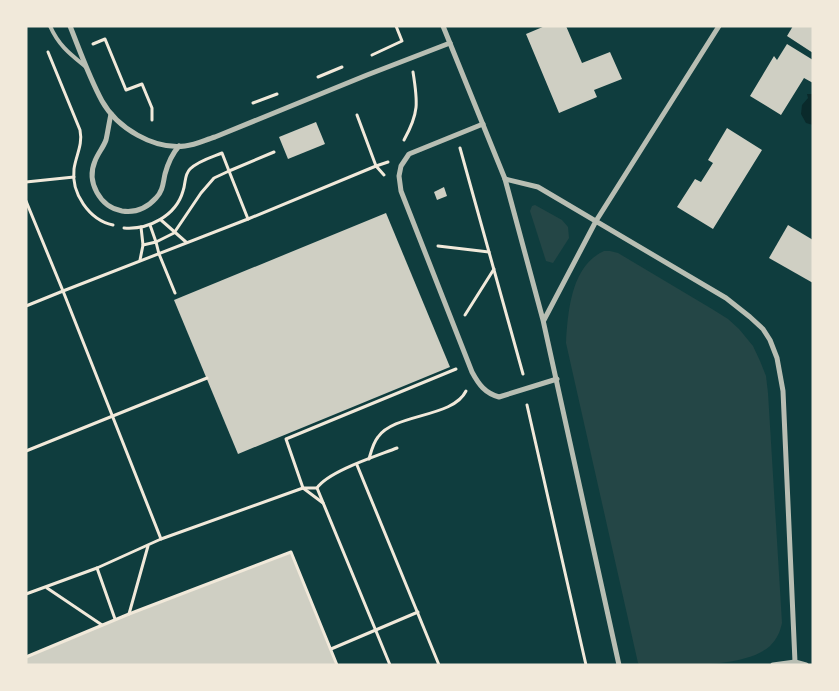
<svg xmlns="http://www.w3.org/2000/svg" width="839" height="691" viewBox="0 0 839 691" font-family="Montserrat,sans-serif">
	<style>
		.green { fill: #244646 }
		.water { fill: #0a2a2b }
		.building { fill: #cfcfc3 }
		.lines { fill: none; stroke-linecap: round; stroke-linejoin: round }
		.path { stroke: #f1e9da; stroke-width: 3 }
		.service { stroke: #b8beb3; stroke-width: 4 }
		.minor { stroke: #b8beb3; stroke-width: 5 }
	</style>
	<rect width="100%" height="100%" fill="#0f3d3e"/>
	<g class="green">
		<polygon points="535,205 562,220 568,227 569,238 553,263 546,261 530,211 532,206"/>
		<path d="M604,251H610L618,253L712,309L728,319L739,329L753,346L760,361L766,376L768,393L782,623C780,632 777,639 770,646C744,669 673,665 640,665L638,663L566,343C568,311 571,266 604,251Z"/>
	</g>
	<polygon class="water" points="807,94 813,94 813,125 806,123 801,114 802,105 808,98"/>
	<g class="building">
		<polygon points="545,26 566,26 582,63 610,52 622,79 594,90 597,97 559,113 526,34"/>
		<polygon points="793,26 813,26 813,53 787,36"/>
		<polygon points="787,44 813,60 813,83 804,78 781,115 750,96 774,56 777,60"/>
		<polygon points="316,122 325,144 288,159 279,137"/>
		<polygon points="727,128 762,150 713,229 677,207 695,179 701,182 713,163 708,160"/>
		<polygon points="444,187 447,196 437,200 434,192"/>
		<polygon points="386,213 450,367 238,454 174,300"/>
		<polygon points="788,225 813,240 813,283 769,258"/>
		<polygon points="291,552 337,665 26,665 26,657 115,619"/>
	</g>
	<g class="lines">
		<g class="path">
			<polyline points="93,44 105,39 126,90 142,84 152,108 152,120"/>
			<path d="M48,52L80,130C83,145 76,155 74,169C71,193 89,220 113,225"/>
			<polyline points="372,55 402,41 396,26"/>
			<polyline points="318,77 342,67"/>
			<polyline points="253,103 277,94"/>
			<polyline points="357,115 376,166 388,162"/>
			<path d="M404,140C419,113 418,103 413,72"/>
			<polyline points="460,148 523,374"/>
			<polyline points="26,182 74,177"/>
			<polyline points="26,201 63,291 26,306"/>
			<polyline points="248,219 376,166 384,175"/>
			<polyline points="161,220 186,242"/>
			<path d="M124,228C148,230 176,216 183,191C186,183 184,175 190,169C198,161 212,157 222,153L229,171L274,152"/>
			<polyline points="143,245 156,242 159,254 175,293"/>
			<polyline points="438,246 489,252"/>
			<polyline points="140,260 143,245 141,227"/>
			<polyline points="465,315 494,269"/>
			<polyline points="527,405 586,665"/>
			<polyline points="26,451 207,378"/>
			<path d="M369,459C371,452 373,443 378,437C395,413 453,418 466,391"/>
			<polyline points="357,465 439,665"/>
			<polyline points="317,488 390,665"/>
			<polyline points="323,503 303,488 286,439 456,369"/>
			<path d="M161,539L303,488H317C329,471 377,456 397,448"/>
			<polyline points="97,568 115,619"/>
			<polyline points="47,588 102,625"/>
			<polyline points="26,594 97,568 161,539 63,291 248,219 229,171 214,178 201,193 174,233 156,242 150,225"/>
			<polyline points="129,614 148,546"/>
			<polyline points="331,649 418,612"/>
			<polyline points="26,657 129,614 291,552 337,665"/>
		</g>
		<path class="service" d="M50,26C59,46 70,54 86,67"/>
		<g class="minor">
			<path d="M70,26C80,51 89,77 102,101C117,128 154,150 185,146C196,145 205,140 215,137L367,75L450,43"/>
			<polyline points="443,26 505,179 543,320 619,665"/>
			<path d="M111,114C109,123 108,131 106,140C103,148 98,153 95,161C86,182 100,207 122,211C135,213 147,208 156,198C163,191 163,183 165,174C168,163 172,154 179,146"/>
			<path d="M483,124L409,154L401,166L399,176L401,191L472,372C479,385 485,393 499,397L557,379"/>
			<polyline points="505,179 538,187 726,298 750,317 763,329 770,340 777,358 783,391 795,662"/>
			<polyline points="544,320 596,221 719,26"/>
			<polyline points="773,665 795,662 806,665"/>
		</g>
	</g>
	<rect width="839" height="691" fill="none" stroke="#f1e9da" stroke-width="55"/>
</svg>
